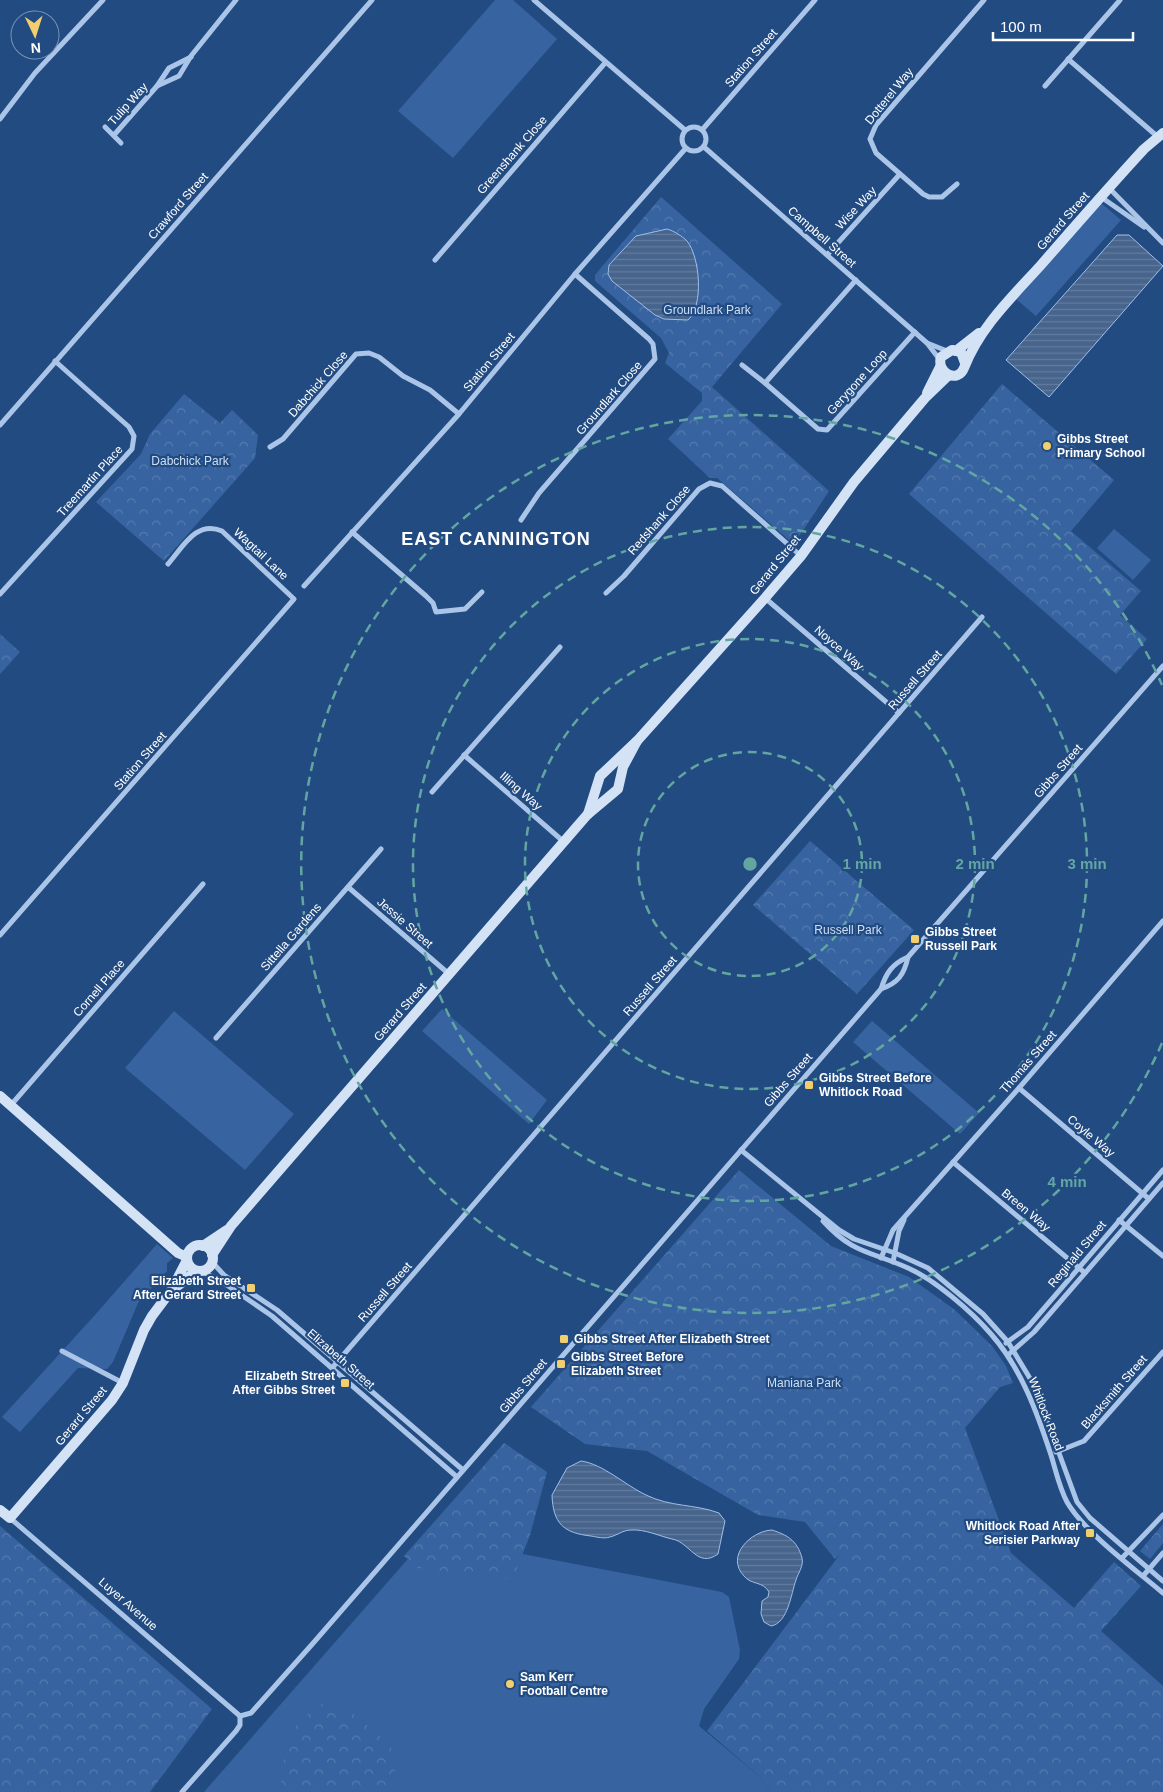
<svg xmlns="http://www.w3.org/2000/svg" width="1163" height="1792" viewBox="0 0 1163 1792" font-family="Helvetica,sans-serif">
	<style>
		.grass { fill: #3764a0 }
		.forest { fill: url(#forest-crowns) }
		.water { fill: url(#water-rules); stroke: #9ebfe9 }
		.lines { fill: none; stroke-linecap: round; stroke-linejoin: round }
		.street { stroke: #aac5e8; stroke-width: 5 }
		.secondary { stroke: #d4e2f6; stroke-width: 10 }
		.ring { fill: none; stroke: #63a6a1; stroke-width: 2.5; stroke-dasharray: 9 6 }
		.poi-dot { fill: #f3ce6c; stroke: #224b82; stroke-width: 2 }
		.labels { text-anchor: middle; stroke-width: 4.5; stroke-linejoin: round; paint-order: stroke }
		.street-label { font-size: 12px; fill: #fff; stroke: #224b82 }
		.park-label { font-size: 12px; fill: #cddff6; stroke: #224b82 }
		.poi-label { font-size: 12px; font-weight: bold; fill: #fff; stroke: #224b82; text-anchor: start }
		.district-label { font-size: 18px; font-weight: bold; letter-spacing: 1px; fill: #fff; stroke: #224b82 }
		.centre { fill: #63a6a1; stroke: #224b82; stroke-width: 2.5 }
		.ring-label { font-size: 15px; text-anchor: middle; font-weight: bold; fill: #63a6a1; stroke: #224b82; stroke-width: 4.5; stroke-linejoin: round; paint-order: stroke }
	</style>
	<defs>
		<pattern id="forest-crowns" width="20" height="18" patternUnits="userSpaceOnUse" patternTransform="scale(1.25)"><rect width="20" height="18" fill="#3764a0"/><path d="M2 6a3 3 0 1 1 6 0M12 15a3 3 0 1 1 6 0" fill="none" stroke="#557bae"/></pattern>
		<pattern id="water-rules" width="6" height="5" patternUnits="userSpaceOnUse" patternTransform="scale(1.25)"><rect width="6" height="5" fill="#47648c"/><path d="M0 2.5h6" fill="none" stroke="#637b9d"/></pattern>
	</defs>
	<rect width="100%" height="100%" fill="#224b82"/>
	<g class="grass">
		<polygon points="495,0 513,0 557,39 453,158 398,111"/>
		<polygon points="1101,203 1121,220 1036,316 1016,299"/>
		<polygon points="1114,529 1151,560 1133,580 1097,548"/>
		<polygon points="442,1009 547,1100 529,1124 422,1031"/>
		<polygon points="174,1011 294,1114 245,1170 125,1068"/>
		<polygon points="872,1021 979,1113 960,1134 853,1042"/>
		<polygon points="157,1244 173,1258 167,1263 167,1271 138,1303 113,1362 107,1369 78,1368 20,1432 2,1417 95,1315"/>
		<polygon points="428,1536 722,1592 729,1597 740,1650 739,1659 704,1709 699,1726 759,1776 770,1792 204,1792"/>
	</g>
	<g class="forest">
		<polygon points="661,197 782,304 712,387 829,491 796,541 789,540 717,478 710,478 668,439 702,401 702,393 665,363 669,353 661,338 595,281 595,275"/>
		<polygon points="1002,384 1114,480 1071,531 1141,591 1120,615 1147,639 1116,674 909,494"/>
		<polygon points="184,394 220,423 232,410 258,435 255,458 164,561 96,502 141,454 150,434"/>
		<polygon points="0,634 20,652 0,674"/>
		<polygon points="810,841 914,930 857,994 753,905"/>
		<polygon points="739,1170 831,1246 909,1277 955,1310 992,1346 1006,1366 1013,1383 1000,1387 965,1428 1011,1553 1074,1608 1114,1562 1141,1586 1101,1631 1163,1686 1163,1792 770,1792 759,1776 707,1731 841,1553 835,1559 805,1522 758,1515 647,1451 585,1444 531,1407"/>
		<polygon points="504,1443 547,1472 530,1535 513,1579 418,1568 404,1556"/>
		<polygon points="1163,1524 1163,1543 1150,1559 1140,1551"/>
		<polygon points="0,1526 212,1709 150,1792 0,1792"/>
		<polygon points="319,1704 348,1709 391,1746 396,1775 380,1792 280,1792 285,1750 297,1724"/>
	</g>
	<g class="water">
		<path d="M667,229C674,231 682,236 687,241C700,257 704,306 688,320L664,319L655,315L612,281L608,274L609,265L636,236Z"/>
		<polygon points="1117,235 1129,235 1163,266 1049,397 1006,360"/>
		<path d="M581,1461C603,1464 625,1485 646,1495C670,1507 695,1504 719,1513L725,1521L718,1554C697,1569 690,1542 672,1539C659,1536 645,1529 631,1530C623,1530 618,1535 610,1537C604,1539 597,1537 591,1536C563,1533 553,1523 552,1495L567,1468Z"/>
		<path d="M772,1530C787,1535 797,1540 802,1558C804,1566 798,1573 796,1580C791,1594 788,1623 771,1626L764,1622L761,1614L762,1601L768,1597L769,1592C763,1581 751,1585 744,1576C725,1556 751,1531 772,1530Z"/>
	</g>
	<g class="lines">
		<g class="street">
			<polyline points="534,0 685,130"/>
			<polyline points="1068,59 1158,137"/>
			<polyline points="157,86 179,76 191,56 236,0"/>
			<polyline points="1045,86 1120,0"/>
			<polyline points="0,119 35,73 103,0"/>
			<circle cx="694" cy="139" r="12"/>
			<polyline points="105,127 121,143"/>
			<polyline points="702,130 815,0"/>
			<polyline points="114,135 157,86 169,68 191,57"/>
			<polyline points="704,147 927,343 940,360"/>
			<polyline points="957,184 942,197 929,197 923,194 876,153 870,139 876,125 984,0"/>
			<polyline points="1109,188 1163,243"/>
			<polyline points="1101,197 1144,227"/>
			<polyline points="827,255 900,174"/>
			<polyline points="435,260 605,63"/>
			<polyline points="856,280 765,383 818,429 827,430 915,332"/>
			<polyline points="927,343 947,351"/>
			<polyline points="742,365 765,383"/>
			<polyline points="0,425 372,0"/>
			<polyline points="270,447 283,439 356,354 369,353 379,357 403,376 430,390 459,414"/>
			<polyline points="521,520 539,493 655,359 653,344 649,339 575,274"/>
			<polyline points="352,532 426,596 433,603 436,612 465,609 482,592"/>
			<polyline points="304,586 459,414 575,274 686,148"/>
			<polyline points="606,593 624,576 699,489 710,483 722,486 801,556"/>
			<polyline points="0,594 132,449 134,436 129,427 55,361"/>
			<polyline points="765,598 899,713"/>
			<polyline points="464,755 564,842"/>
			<polyline points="432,792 560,647"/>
			<polyline points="348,887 449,974"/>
			<path d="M0,935L294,599L222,531C196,520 183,547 168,564"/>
			<path d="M881,989C898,983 904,975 908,957"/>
			<polyline points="216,1038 381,849"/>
			<polyline points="1019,1088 1149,1199"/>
			<polyline points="11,1105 203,884"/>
			<polyline points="741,1150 839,1230 854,1239 895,1253 928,1268 983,1314 1008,1342 1034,1385 1077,1502 1090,1518 1163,1581"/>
			<polyline points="953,1162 1085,1273"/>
			<polyline points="1119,1220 1163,1256"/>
			<path d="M823,1221C853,1254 870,1251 908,1268C935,1280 971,1311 991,1334C1021,1368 1037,1412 1051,1455C1056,1471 1059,1487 1067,1502C1084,1532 1136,1570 1163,1593"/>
			<polyline points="881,1258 893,1230 1019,1088 1163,921"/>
			<polyline points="212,1262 224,1275 277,1310 463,1470"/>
			<polyline points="893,1262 899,1231 904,1220"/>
			<polyline points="201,1271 221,1281 272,1316 457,1477"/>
			<polyline points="1006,1343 1028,1327 1163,1170"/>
			<polyline points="62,1351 123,1383"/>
			<polyline points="1008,1355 1034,1332 1163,1183"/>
			<polyline points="332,1368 982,617"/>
			<polyline points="1056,1452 1084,1441 1163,1352"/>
			<polyline points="10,1518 240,1716"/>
			<polyline points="1122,1558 1163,1515"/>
			<polyline points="1143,1576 1163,1553"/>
			<path d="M240,1716L251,1713L315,1641L881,989C886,973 892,964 908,957L1163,666"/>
			<polyline points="182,1792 236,1731 240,1725 240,1716"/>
		</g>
		<g class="secondary">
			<polyline points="956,351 979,333"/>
			<path d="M965,363L961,352L952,350L941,357C936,373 958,384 964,368C980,327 1012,297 1041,265C1075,226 1109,187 1144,149L1163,133"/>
			<polyline points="927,393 940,367"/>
			<polyline points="588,814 600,776 637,741 765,598 801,556 854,482 925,398 949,375"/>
			<polyline points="0,1096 178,1253 187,1257"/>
			<circle cx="200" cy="1258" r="13"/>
			<polyline points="203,1246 227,1230"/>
			<polyline points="212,1255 231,1226 587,815 618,789 623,767 637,741"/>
			<polyline points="173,1287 187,1260"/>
			<polyline points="0,1510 10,1518 112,1400 123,1383 144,1330 152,1316 170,1292 196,1271"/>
		</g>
	</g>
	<g class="ring">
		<circle cx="750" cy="864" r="112"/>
		<circle cx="750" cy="864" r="225"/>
		<circle cx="750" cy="864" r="337"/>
		<path d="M1162 1043A449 449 0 1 1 1162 685"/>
	</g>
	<g class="poi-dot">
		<circle cx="1047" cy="446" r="5"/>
		<rect x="910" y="934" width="10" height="10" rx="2.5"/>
		<rect x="804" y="1080" width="10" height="10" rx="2.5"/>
		<rect x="246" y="1283" width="10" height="10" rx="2.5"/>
		<rect x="559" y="1334" width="10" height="10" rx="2.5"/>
		<rect x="556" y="1359" width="10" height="10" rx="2.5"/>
		<rect x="340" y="1378" width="10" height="10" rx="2.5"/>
		<rect x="1085" y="1528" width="10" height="10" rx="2.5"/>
		<circle cx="510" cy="1684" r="5"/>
	</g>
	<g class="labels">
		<g class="street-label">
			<text transform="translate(751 58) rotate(-49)" y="4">Station Street</text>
			<text transform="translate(889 96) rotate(-51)" y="4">Dotterel Way</text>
			<text transform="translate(128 104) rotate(-48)" y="4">Tulip Way</text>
			<text transform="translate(512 155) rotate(-49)" y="4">Greenshank Close</text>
			<text transform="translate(178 206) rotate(-49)" y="4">Crawford Street</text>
			<text transform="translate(856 208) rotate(-47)" y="4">Wise Way</text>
			<text transform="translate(1063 221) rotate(-49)" y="4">Gerard Street</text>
			<text transform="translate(822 237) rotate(41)" y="4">Campbell Street</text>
			<text transform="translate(489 362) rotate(-50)" y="4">Station Street</text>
			<text transform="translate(857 382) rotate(-48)" y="4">Gerygone Loop</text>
			<text transform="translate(318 384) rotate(-49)" y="4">Dabchick Close</text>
			<text transform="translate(609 398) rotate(-49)" y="4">Groundlark Close</text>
			<text transform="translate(90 481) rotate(-48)" y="4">Treemartin Place</text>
			<text transform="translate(659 520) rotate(-49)" y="4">Redshank Close</text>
			<text transform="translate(261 554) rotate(43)" y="4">Wagtail Lane</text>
			<text transform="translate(775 565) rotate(-51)" y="4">Gerard Street</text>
			<text transform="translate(839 648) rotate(41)" y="4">Noyce Way</text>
			<text transform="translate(915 680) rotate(-49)" y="4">Russell Street</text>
			<text transform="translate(140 761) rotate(-49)" y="4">Station Street</text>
			<text transform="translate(1058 771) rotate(-49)" y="4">Gibbs Street</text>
			<text transform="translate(521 791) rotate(41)" y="4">Illing Way</text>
			<text transform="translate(405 923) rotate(41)" y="4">Jessie Street</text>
			<text transform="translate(291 937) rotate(-49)" y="4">Sittella Gardens</text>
			<text transform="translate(650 986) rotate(-49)" y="4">Russell Street</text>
			<text transform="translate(99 988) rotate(-49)" y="4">Cornell Place</text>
			<text transform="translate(400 1012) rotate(-49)" y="4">Gerard Street</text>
			<text transform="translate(1028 1062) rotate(-49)" y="4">Thomas Street</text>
			<text transform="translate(788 1080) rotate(-49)" y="4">Gibbs Street</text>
			<text transform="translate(1091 1136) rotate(40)" y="4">Coyle Way</text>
			<text transform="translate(1026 1210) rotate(40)" y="4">Breen Way</text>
			<text transform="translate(1077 1254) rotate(-50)" y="4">Reginald Street</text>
			<text transform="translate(385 1292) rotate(-49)" y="4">Russell Street</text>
			<text transform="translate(341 1359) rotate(41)" y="4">Elizabeth Street</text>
			<text transform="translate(523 1386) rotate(-50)" y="4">Gibbs Street</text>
			<text transform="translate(1114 1392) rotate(-49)" y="4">Blacksmith Street</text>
			<text transform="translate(1046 1414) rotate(69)" y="4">Whitlock Road</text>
			<text transform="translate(81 1416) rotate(-50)" y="4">Gerard Street</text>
			<text transform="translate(128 1604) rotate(41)" y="4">Luyer Avenue</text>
		</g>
		<g class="park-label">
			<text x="707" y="314">Groundlark Park</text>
			<text x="190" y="465">Dabchick Park</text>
			<text x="848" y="934">Russell Park</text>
			<text x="804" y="1387">Maniana Park</text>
		</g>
		<g class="poi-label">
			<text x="1057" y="443">Gibbs Street<tspan x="1057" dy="14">Primary School</tspan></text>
			<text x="925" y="936">Gibbs Street<tspan x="925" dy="14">Russell Park</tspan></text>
			<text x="819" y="1082">Gibbs Street Before<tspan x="819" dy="14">Whitlock Road</tspan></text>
			<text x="241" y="1285" text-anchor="end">Elizabeth Street<tspan x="241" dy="14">After Gerard Street</tspan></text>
			<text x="574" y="1343">Gibbs Street After Elizabeth Street</text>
			<text x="571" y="1361">Gibbs Street Before<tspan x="571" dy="14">Elizabeth Street</tspan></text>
			<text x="335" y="1380" text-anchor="end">Elizabeth Street<tspan x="335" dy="14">After Gibbs Street</tspan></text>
			<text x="1080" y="1530" text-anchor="end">Whitlock Road After<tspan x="1080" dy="14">Serisier Parkway</tspan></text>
			<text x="520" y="1681">Sam Kerr<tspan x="520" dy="14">Football Centre</tspan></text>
		</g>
		<g class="district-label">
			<text x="496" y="545">EAST CANNINGTON</text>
		</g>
	</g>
	<circle cx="750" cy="864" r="8" class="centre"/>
	<g class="ring-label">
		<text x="862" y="869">1 min</text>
		<text x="975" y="869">2 min</text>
		<text x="1087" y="869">3 min</text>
		<text x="1067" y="1187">4 min</text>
	</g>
	<g transform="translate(35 35) rotate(176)"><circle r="24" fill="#224b82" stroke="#7a93b4"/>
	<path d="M0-4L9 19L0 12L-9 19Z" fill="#f3ce6c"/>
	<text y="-8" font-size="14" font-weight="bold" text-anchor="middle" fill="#ffffff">N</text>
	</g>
	<path d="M993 32v8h140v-8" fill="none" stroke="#ffffff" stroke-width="2.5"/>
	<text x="1000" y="32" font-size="15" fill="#ffffff" stroke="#224b82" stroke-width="4" paint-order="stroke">100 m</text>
</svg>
